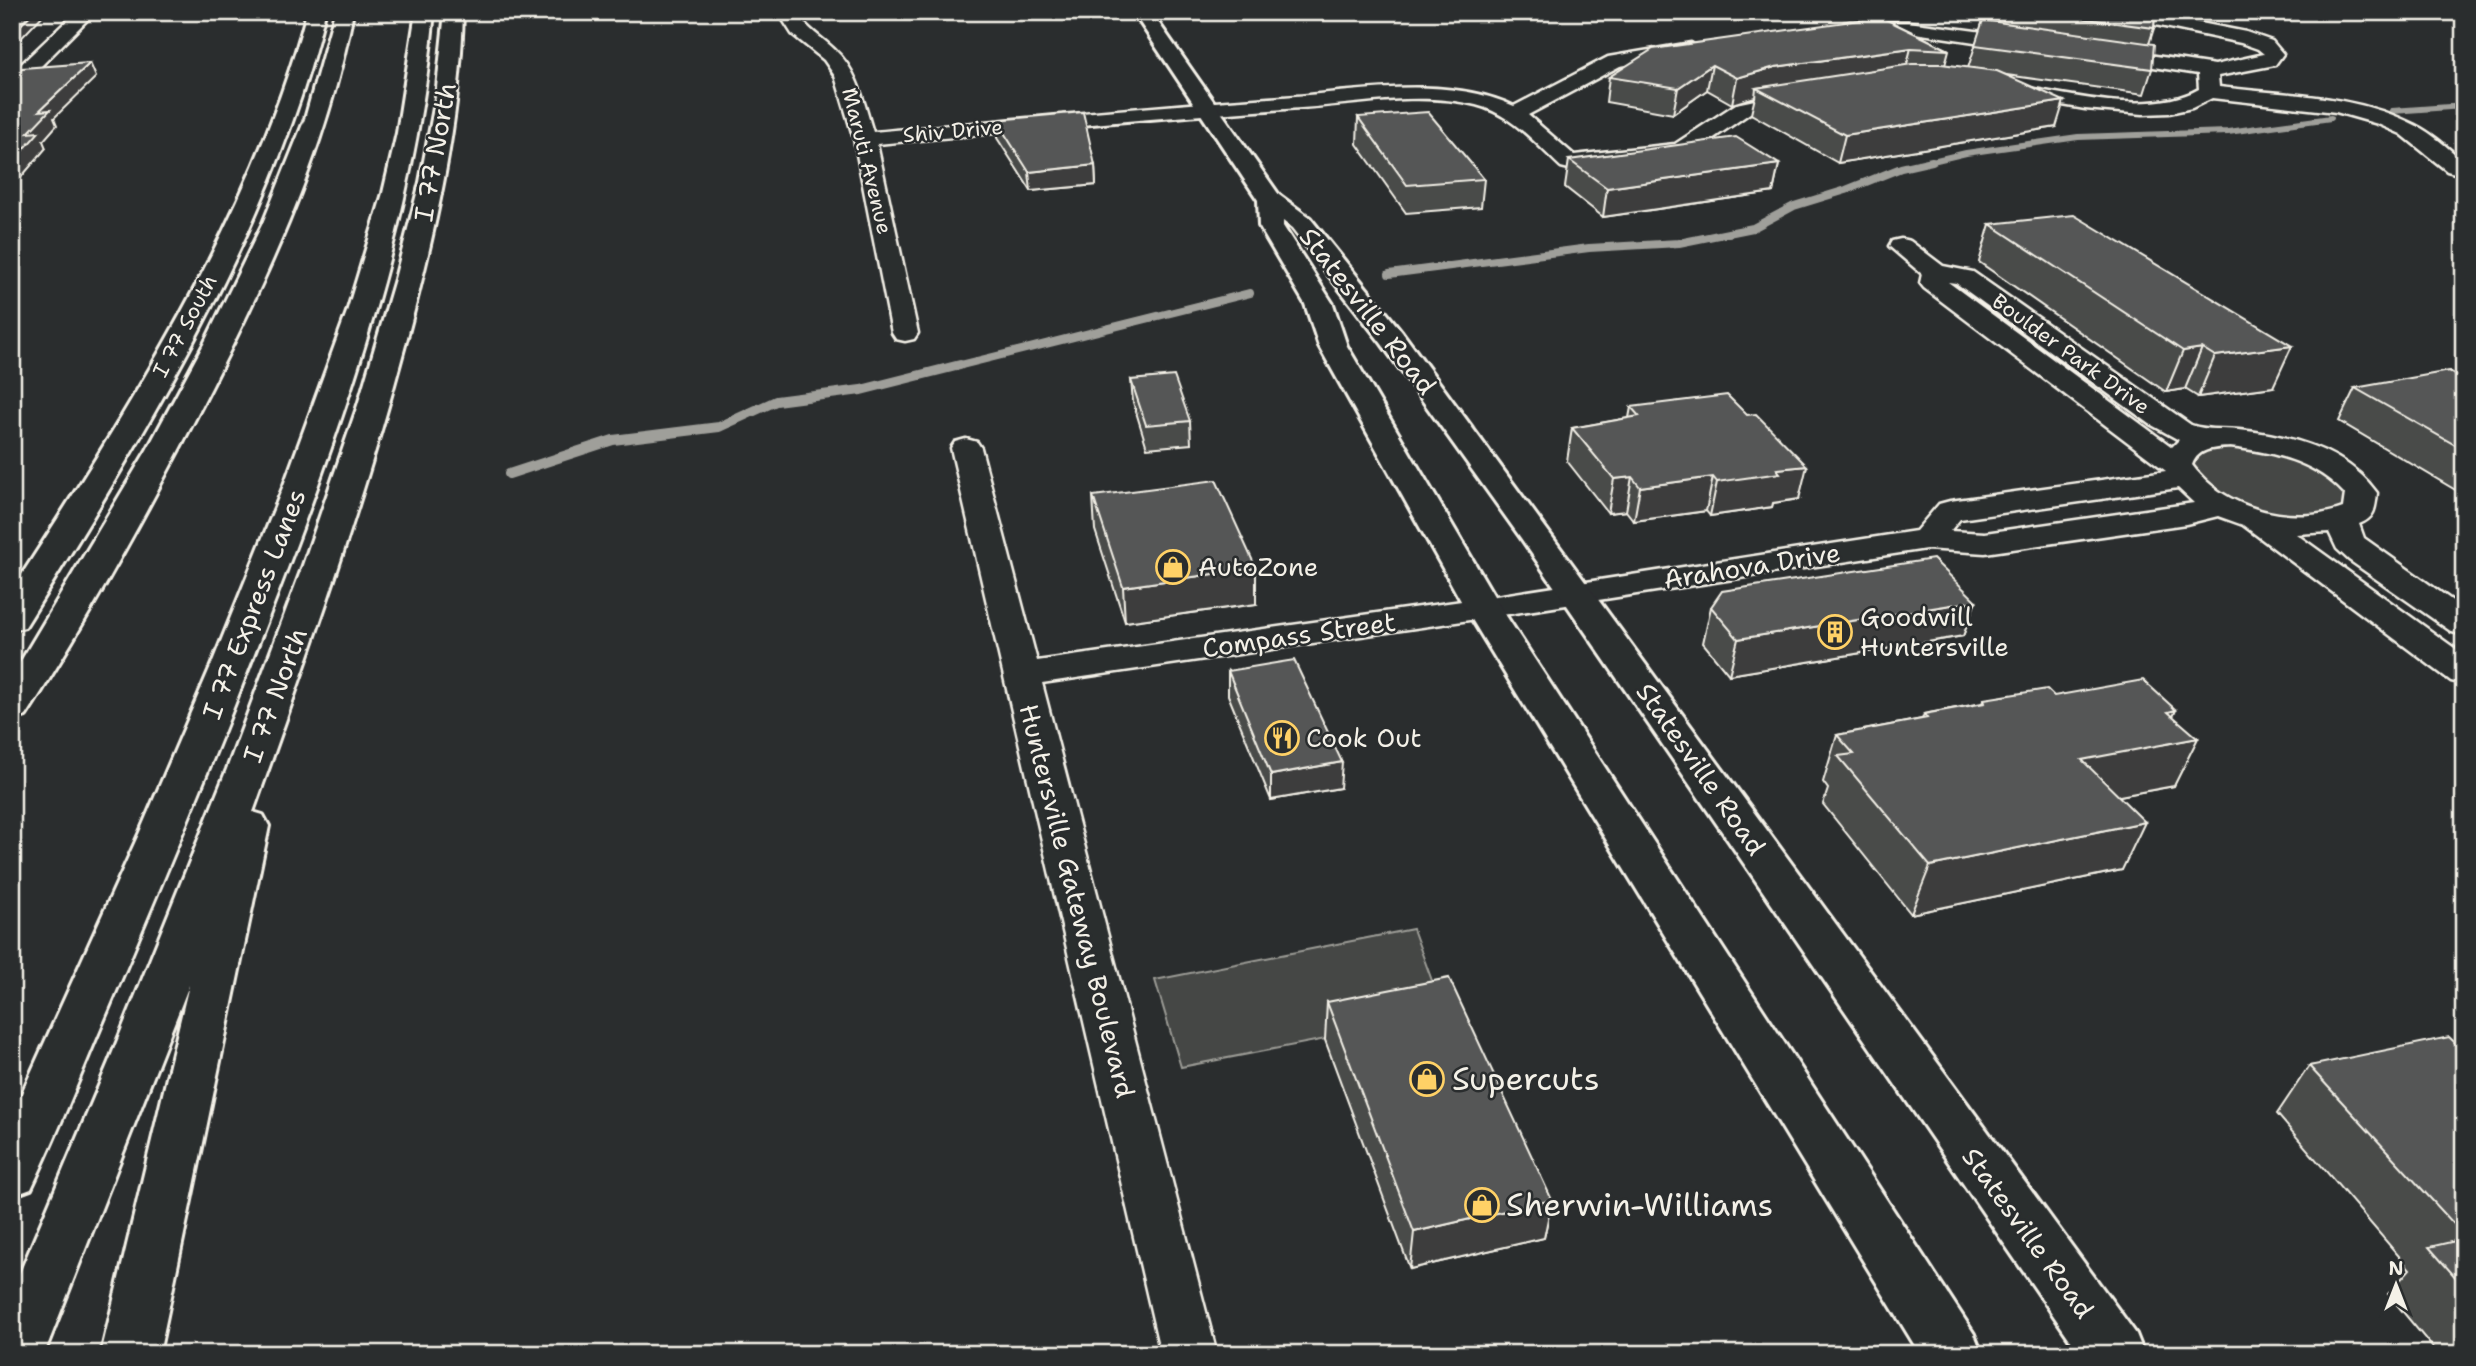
<svg xmlns="http://www.w3.org/2000/svg" width="2476" height="1366" viewBox="0 0 2476 1366" font-family="'Shantell Sans',sans-serif">
	<style>
		.green { fill: #444645; stroke: #9c9c96; stroke-width: 2 }
		.lines { fill: none; stroke-linecap: round; stroke-linejoin: round }
		.stream-far2 { stroke: #9f9f9a; stroke-width: 6 }
		.stream-far1 { stroke: #9f9f9a; stroke-width: 8 }
		.stream { stroke: #9f9f9a; stroke-width: 10 }
		.minor-casing { stroke: #f4f1e8; stroke-width: 5 }
		.primary-casing { stroke: #f4f1e8; stroke-width: 6 }
		.motorway-casing { stroke: #f4f1e8; stroke-width: 6 }
		.minor { fill: #2a2d2e; fill-rule: evenodd }
		.primary { fill: #2a2d2e; fill-rule: evenodd }
		.motorway { fill: #2a2d2e; fill-rule: evenodd }
		.wall { fill: #494b4a; stroke: #f4f1e8; stroke-width: 2 }
		.shaded-wall { fill: #3c3d3c; stroke: #f4f1e8; stroke-width: 2 }
		.building { fill: #555756; stroke: #f4f1e8; stroke-width: 2 }
		.labels { text-anchor: middle; stroke-width: 5; stroke-linejoin: round; paint-order: stroke }
		.far-street-label { font-size: 21px; fill: #f4f1e8; stroke: #2a2d2e }
		.street-label { font-size: 26px; fill: #f4f1e8; stroke: #2a2d2e }
		.poi-label { font-size: 26px; fill: #f4f1e8; stroke: #2a2d2e; text-anchor: start }
		.near-poi-label { font-size: 32px; fill: #f4f1e8; stroke: #2a2d2e; text-anchor: start }
	</style>
	<rect width="100%" height="100%" fill="#2a2d2e"/>
	<filter id="ink" filterUnits="userSpaceOnUse"><feTurbulence type="fractalNoise" baseFrequency=".0143" numOctaves="2"/><feDisplacementMap in="SourceGraphic" scale="14" xChannelSelector="R" yChannelSelector="G"/><feConvolveMatrix kernelMatrix="1 2 1 2 8 2 1 2 1" color-interpolation-filters="sRGB"/></filter>
	<g filter="url(#ink)">
		<g class="green">
			<polygon points="2190,445 2284,447 2362,500 2317,526 2221,506 2179,454"/>
			<polygon points="1413,929 1445,1016 1181,1067 1155,980"/>
		</g>
		<g class="lines">
			<g class="stream-far2">
				<polyline points="2392,111 2464,106"/>
				<polyline points="1924,163 1966,153 2078,137 2228,132 2331,118"/>
			</g>
			<g class="stream-far1">
				<polyline points="1389,274 1589,248 1679,243 1753,228 1794,206 1846,190 1901,168 1932,161"/>
				<polyline points="953,367 1250,293"/>
			</g>
			<polyline class="stream" points="509,474 613,440 719,427 776,401 861,390 960,365"/>
			<g class="minor-casing">
				<g id="minor">
					<polygon points="76,12 95,12 19,88 12,90 12,73"/>
					<path d="M778,12H796C807,30 822,37 836,51C858,71 864,104 873,132C1010,120 1146,106 1283,97C1356,92 1446,74 1514,106L1608,57L1691,43L1700,49L1698,53L1620,66L1528,115L1574,155L1675,144L1736,104L1802,90L1809,92L1812,96L1809,100L1750,113L1689,155L1569,169L1561,167C1535,143 1512,114 1476,105C1421,91 1357,104 1301,108C1159,117 1018,131 877,144L918,333L914,339L905,341L896,339L892,333L854,139L835,76L824,60L792,34Z"/>
					<path d="M2108,12H2145L2246,32L2272,41L2283,54L2275,65L2218,76L2219,87C2285,95 2355,94 2415,125C2433,134 2448,148 2463,161L2464,169L2455,173L2447,171L2401,134L2378,124L2336,112L2212,98L2192,108L2169,113L2143,114L2085,109L2006,95L2003,91L2006,87L2013,85C2067,94 2150,117 2199,89L2198,74L2096,58L2094,54L2096,50L2103,48L2215,65L2264,54L2258,49L2241,43L2117,17Z"/>
					<polygon points="1850,22 1908,22 2028,38 2037,44 2028,50 1908,32 1844,31 1841,27 1844,23"/>
					<path d="M1901,239L1910,241L1943,266L1973,272L2191,425C2208,431 2221,428 2239,430C2289,435 2346,449 2377,493C2375,509 2375,518 2359,524L2364,538L2464,609V635L2452,632L2349,560L2337,549L2329,532L2296,534L2464,655V684L2451,681L2243,525L2218,516L2186,524L1985,553L1926,549L1483,618L1042,683L1217,1354H1161L951,448L955,442L966,439L977,442L981,448L1037,661L1483,598L1916,531L1939,504L1950,501L2166,471L1924,288L1920,283L1922,274L1889,246L1892,241ZM1948,282L1956,283L2150,424L2179,440L2172,447ZM2230,447C2273,452 2315,461 2345,494L2343,508C2292,527 2224,509 2192,465C2198,448 2214,448 2230,447ZM2178,488L2194,503L1985,533L1950,531L1960,519Z"/>
				</g>
			</g>
			<g class="primary-casing">
				<polygon id="primary" points="1133,12 1151,12 1279,195 1310,218 1402,332 2136,1334 2144,1354 2080,1354 1521,538 1382,344 1292,228 1283,221 1283,226 1333,304 1347,346 1501,608 1974,1334 1982,1354 1920,1354 1465,608 1319,346 1305,304 1259,226 1258,200"/>
			</g>
			<g class="motorway-casing">
				<g id="motorway">
					<path d="M307,12H325C275,224 144,435 30,619L25,627L12,630V590C126,414 253,216 307,12Z"/>
					<path d="M335,12H353C326,157 261,291 194,421C142,521 87,621 26,716L12,720V676L147,450L204,344L263,223L305,119Z"/>
					<path d="M416,12H434C412,252 322,480 235,703C193,810 148,916 103,1022C79,1078 57,1135 31,1189L12,1196V1115L140,832L214,659L284,485L347,312L383,193L397,133Z"/>
					<path d="M445,12H463C460,125 434,236 405,345C363,503 308,658 253,812L263,815L269,826L159,1354H101L189,985L44,1354H12V1292L109,1062L227,769L301,571L358,405L395,279L420,182L436,97Z"/>
				</g>
			</g>
			<use href="#minor" class="minor"/>
			<use href="#primary" class="primary"/>
			<use href="#motorway" class="motorway"/>
		</g>
		<g class="wall">
			<polygon points="1986,12 2155,12 2154,28 2149,44 2152,69 2144,94 2006,75 2056,127 1838,163 1751,114 1755,97 1732,104 1707,90 1673,114 1606,102 1609,77 1881,17 1949,50 1945,65 1968,68"/>
			<polygon points="1358,117 1484,179 1481,207 1406,213 1357,144"/>
			<polygon points="996,120 1095,165 1096,185 1031,191 997,138"/>
			<polygon points="1569,160 1779,164 1773,192 1603,217 1565,187"/>
			<polygon points="1990,224 2273,387 2198,397 2185,389 2166,392 1979,262"/>
			<polygon points="2464,379 2464,495 2339,421 2355,388"/>
			<polygon points="1131,380 1190,421 1191,444 1147,448 1133,402"/>
			<polygon points="1631,407 1799,499 1773,503 1772,507 1710,516 1706,511 1634,521 1626,511 1608,513 1567,461 1572,428 1629,418"/>
			<polygon points="1093,496 1256,604 1125,622 1095,530"/>
			<polygon points="1976,601 1963,636 1729,675 1703,643 1711,607"/>
			<polygon points="1228,671 1340,788 1271,800 1228,695"/>
			<polygon points="2054,696 2173,717 2174,786 2119,796 2122,870 1911,914 1823,804 1828,789 1823,782 1837,735 1922,719 1924,714 1982,703 1984,699"/>
			<polygon points="1327,1002 1552,1200 1544,1238 1410,1269 1325,1040"/>
			<polygon points="2464,1051 2464,1354 2438,1354 2388,1294 2410,1269 2277,1114 2309,1066"/>
		</g>
		<g class="shaded-wall">
			<polygon points="33,12 46,12 12,48 12,34"/>
			<polygon points="1911,48 1905,72 1756,88 1755,97 1732,104 1737,78 1775,67"/>
			<polygon points="90,63 96,77 54,118 57,125 43,141 46,148 12,188 12,163 39,111"/>
			<polygon points="1712,65 1707,90 1673,114 1678,88"/>
			<polygon points="2064,101 2056,127 1838,163 1845,135"/>
			<polygon points="1779,164 1773,192 1603,217 1607,188"/>
			<polygon points="1095,165 1096,185 1031,191 1029,172"/>
			<polygon points="2292,346 2273,387 2198,397 2215,356"/>
			<polygon points="2202,348 2185,389 2166,392 2183,351"/>
			<polygon points="1807,466 1799,499 1773,503 1772,507 1710,516 1717,482 1777,469"/>
			<polygon points="1632,477 1626,511 1608,513 1614,479"/>
			<polygon points="1713,477 1706,511 1634,521 1640,487"/>
			<polygon points="1256,568 1256,604 1125,622 1123,587"/>
			<polygon points="1976,601 1963,636 1729,675 1738,639"/>
			<polygon points="2176,710 2160,745 2198,738 2174,786 2060,807 2082,760 2168,712"/>
			<polygon points="1342,762 1340,788 1271,800 1271,775"/>
			<polygon points="2145,822 2122,870 1911,914 1930,866"/>
			<polygon points="1552,1200 1544,1238 1410,1269 1414,1232"/>
		</g>
		<g class="building">
			<polygon points="12,12 33,12 12,34"/>
			<polygon points="2035,12 2155,12 2154,28"/>
			<polygon points="1881,17 1949,50 1911,48 1775,67 1737,78 1712,65 1678,88 1609,77 1653,49"/>
			<polygon points="1983,20 2154,44 2152,69 1975,45"/>
			<polygon points="90,63 39,111 50,110 28,133 39,132 12,163 12,76 22,68"/>
			<polygon points="1912,64 1941,64 1997,71 2064,101 1845,135 1756,88"/>
			<polygon points="1083,112 1095,165 1029,172 996,120"/>
			<polygon points="1428,112 1484,179 1407,185 1358,117"/>
			<polygon points="1736,137 1779,164 1607,188 1569,160"/>
			<polygon points="2074,215 2292,346 2215,356 2202,348 2183,351 1990,224"/>
			<polygon points="2449,371 2464,379 2464,450 2355,388"/>
			<polygon points="1174,376 1190,421 1146,425 1131,380"/>
			<polygon points="1727,395 1747,415 1756,414 1807,466 1777,469 1780,473 1717,482 1713,477 1640,487 1632,477 1614,479 1572,428 1639,416 1631,407"/>
			<polygon points="1216,480 1256,568 1123,587 1093,496"/>
			<polygon points="1933,559 1976,601 1738,639 1711,607 1722,591"/>
			<polygon points="1294,660 1342,762 1271,775 1228,671"/>
			<polygon points="2143,680 2176,710 2168,712 2198,738 2082,760 2145,822 1930,866 1838,756 1854,754 1837,735 1927,718 1924,714 1985,703 1984,699 2047,689 2054,696"/>
			<polygon points="1449,978 1552,1200 1414,1232 1327,1002"/>
			<polygon points="2449,1037 2464,1051 2464,1235 2309,1066"/>
			<polygon points="2464,1239 2464,1287 2429,1247"/>
		</g>
	</g>
	<defs>
		<g id="shop-ring" transform="scale(1.75)"><circle r="9.5" fill="#2a2d2e" stroke="#ffd166" stroke-width="1.5"/><path d="M-5-2.5h2.3a2.7 3.5 0 0 1 5.4 0H5L5.5 6h-11ZM-1.5-2.5h3a1.5 2.3 0 0 0-3 0Z" fill="#ffd166"/></g>
		<g id="building-ring" transform="scale(1.75)"><circle r="9.5" fill="#2a2d2e" stroke="#ffd166" stroke-width="1.5"/><path d="M-4-6H4V6H1V3H-1V6H-4ZM-2.5-4.3h1.7v1.8h-1.7ZM.8-4.3h1.7v1.8H.8ZM-2.5-1h1.7V.8h-1.7ZM.8-1h1.7V.8H.8Z" fill="#ffd166"/></g>
		<g id="restaurant-ring" transform="scale(1.75)"><circle r="9.5" fill="#2a2d2e" stroke="#ffd166" stroke-width="1.5"/><path d="M-5-6h1v4h1v-4h1v4h1v-4h1v5L-1.5 .5V6h-2V.5L-5-1ZM5-6V6H3V1.5H1.5Q1.5-4 5-6Z" fill="#ffd166"/></g>
	</defs>
	<g fill-rule="evenodd">
		<use href="#shop-ring" x="1173" y="567"/>
		<use href="#building-ring" x="1835" y="632"/>
		<use href="#restaurant-ring" x="1282" y="738"/>
		<use href="#shop-ring" x="1427" y="1079"/>
		<use href="#shop-ring" x="1482" y="1205"/>
	</g>
	<g class="labels">
		<g class="far-street-label">
			<text transform="translate(953 131) rotate(-5)" y="7">Shiv Drive</text>
			<text transform="translate(867 161) rotate(76)" y="7">Maruti Avenue</text>
			<text transform="translate(185 326) rotate(-62)" y="7">I 77 South</text>
			<text transform="translate(2071 354) rotate(36)" y="7">Boulder Park Drive</text>
		</g>
		<g class="street-label">
			<text transform="translate(435 152) rotate(-80)" y="9">I 77 North</text>
			<text transform="translate(1368 311) rotate(52)" y="9">Statesville Road</text>
			<text transform="translate(1752 566) rotate(-9)" y="9">Arahova Drive</text>
			<text transform="translate(254 604) rotate(-69)" y="9">I 77 Express Lanes</text>
			<text transform="translate(1299 635) rotate(-8)" y="9">Compass Street</text>
			<text transform="translate(275 695) rotate(-70)" y="9">I 77 North</text>
			<text transform="translate(1701 769) rotate(55)" y="9">Statesville Road</text>
			<text transform="translate(1077 901) rotate(76)" y="9">Huntersville Gateway Boulevard</text>
			<text transform="translate(2028 1233) rotate(54)" y="9">Statesville Road</text>
		</g>
		<g class="poi-label">
			<text x="1198" y="576">AutoZone</text>
			<text x="1860" y="626">Goodwill<tspan x="1860" dy="30">Huntersville</tspan></text>
			<text x="1306" y="747">Cook Out</text>
		</g>
		<g class="near-poi-label">
			<text x="1452" y="1090">Supercuts</text>
			<text x="1506" y="1216">Sherwin-Williams</text>
		</g>
	</g>
	<rect width="2476" height="1366" fill="none" stroke="#2a2d2e" stroke-width="42"/>
	<rect x="21" y="21" width="2434" height="1324" fill="none" stroke="#f4f1e8" stroke-width="2.5" filter="url(#ink)"/>
	<g transform="translate(2396 1285)" stroke="#2a2d2e" stroke-width="5" paint-order="stroke">
	<path d="M0-5L12 26L0 18L-12 26Z" fill="#f4f1e8"/>
	<text y="-10" font-size="19" font-weight="bold" text-anchor="middle" fill="#f4f1e8">N</text>
	</g>
</svg>
